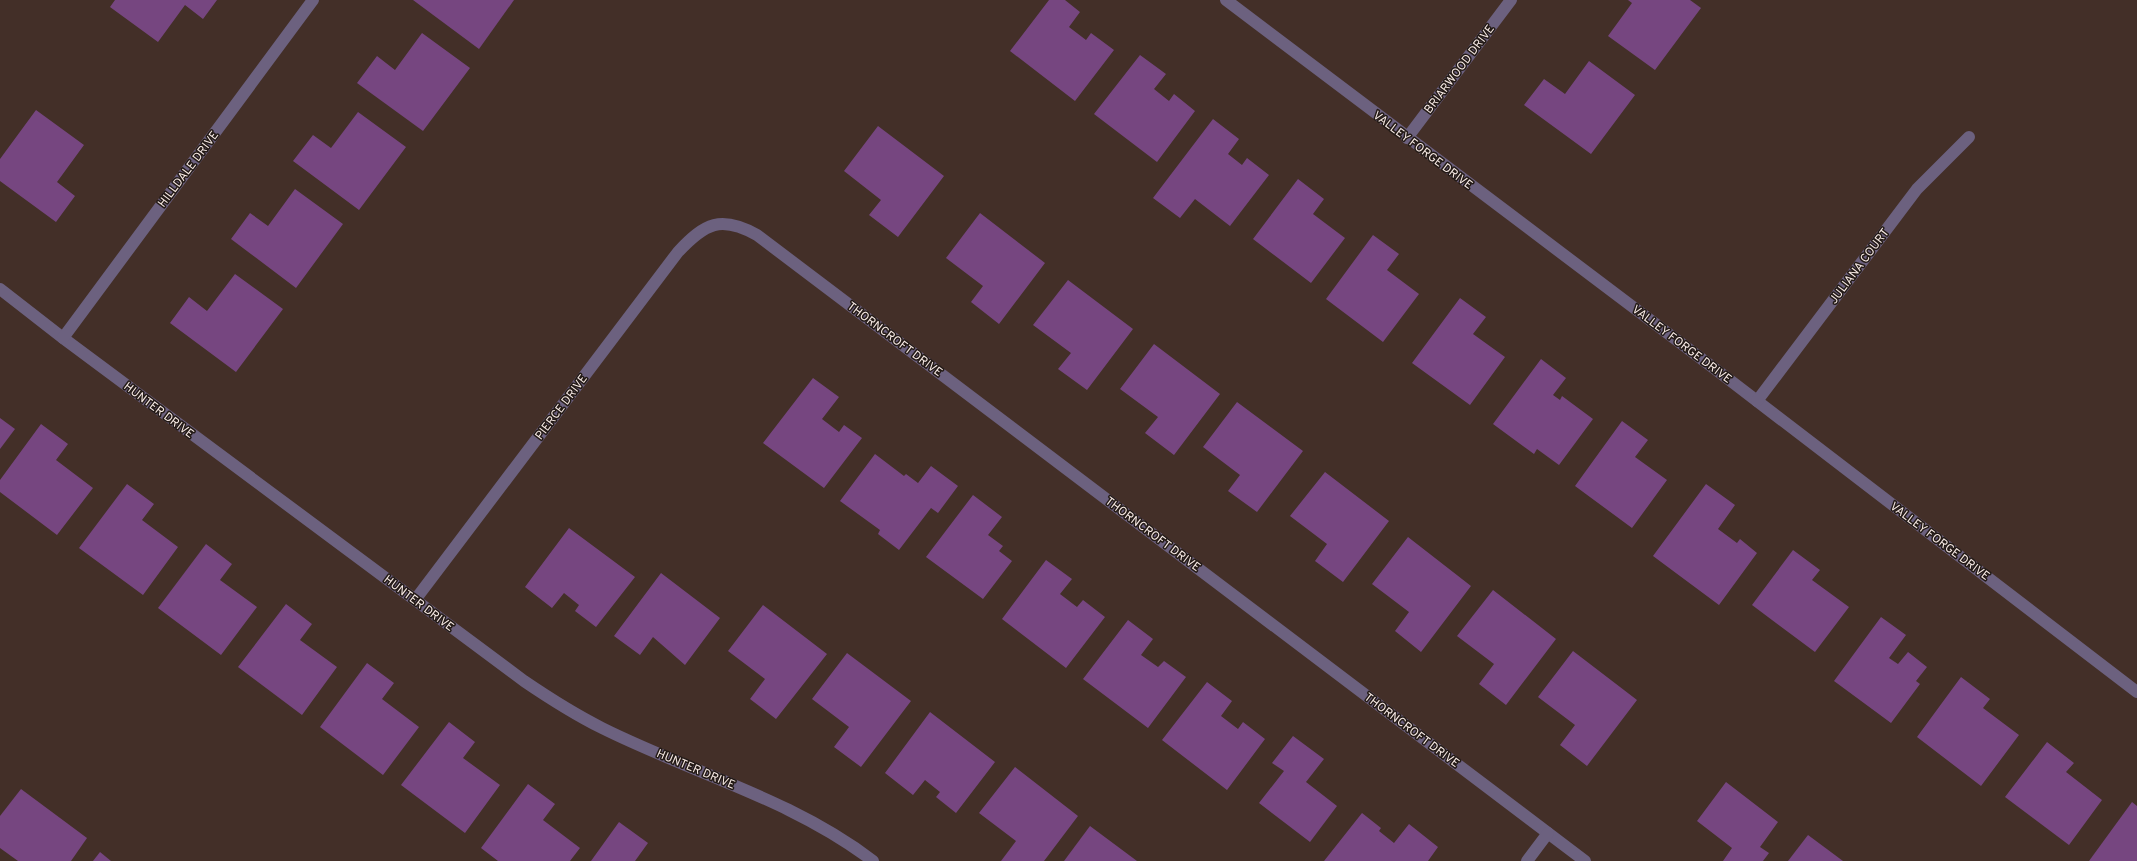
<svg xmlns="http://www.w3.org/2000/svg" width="2137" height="861" viewBox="0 0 2137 861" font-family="Overpass,sans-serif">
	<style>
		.building { fill: #764680 }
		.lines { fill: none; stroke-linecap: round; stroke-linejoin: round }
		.minor { stroke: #6c617f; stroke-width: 12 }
		.labels { text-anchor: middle; stroke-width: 3; stroke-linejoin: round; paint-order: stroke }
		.street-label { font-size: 12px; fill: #f7eae5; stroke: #231a16 }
	</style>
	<rect width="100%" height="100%" fill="#432f28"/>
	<g class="building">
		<polygon points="115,0 217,0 203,19 185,5 158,42 110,7"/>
		<polygon points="413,0 514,0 479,49"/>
		<polygon points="1049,0 1065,0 1080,12 1069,27 1086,40 1091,33 1114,50 1075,101 1010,51"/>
		<polygon points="1628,0 1690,0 1701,8 1655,70 1608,36 1632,3"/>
		<polygon points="422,33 470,68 423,131 357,83 377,56 395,70"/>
		<polygon points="1140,55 1166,74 1154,89 1169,101 1174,94 1195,111 1157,162 1094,114"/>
		<polygon points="1589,61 1635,95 1591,154 1524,105 1544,79 1565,94"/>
		<polygon points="36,110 84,145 57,182 75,196 56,222 0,181 0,159"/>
		<polygon points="358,112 406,147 359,210 293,161 313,135 331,148"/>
		<polygon points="1213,119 1239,139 1228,154 1242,165 1247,158 1269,175 1230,226 1195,199 1180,218 1153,198"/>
		<polygon points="878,126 944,176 898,237 869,215 881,200 844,171"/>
		<polygon points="1298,179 1324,199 1313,214 1345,238 1311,283 1253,239"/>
		<polygon points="295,189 343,224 296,288 231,239 250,213 268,226"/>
		<polygon points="980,213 1045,263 999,324 971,302 983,286 946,258"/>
		<polygon points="1373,235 1399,254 1387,270 1419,294 1383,342 1326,299"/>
		<polygon points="235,274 283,309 236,372 170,323 189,297 207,311"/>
		<polygon points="1068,280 1133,329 1087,390 1058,369 1071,353 1033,325"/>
		<polygon points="1460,298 1486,317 1473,334 1505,357 1470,405 1412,363"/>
		<polygon points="1154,344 1220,394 1174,455 1145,433 1158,417 1120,389"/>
		<polygon points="1541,359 1566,378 1553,395 1560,400 1562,396 1593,419 1559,465 1537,449 1534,454 1493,424"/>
		<polygon points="813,378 839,397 822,419 839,432 844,425 862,438 824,488 763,443"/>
		<polygon points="1237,402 1303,451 1257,512 1228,491 1240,475 1203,447"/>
		<polygon points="0,418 15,429 0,449"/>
		<polygon points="1622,421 1648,440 1635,457 1667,480 1632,528 1575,486"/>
		<polygon points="41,424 68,444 56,460 93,488 57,535 0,492 0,480"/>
		<polygon points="875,454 904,476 906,474 918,483 931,466 958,486 938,513 931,508 899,550 878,534 880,530 840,501"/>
		<polygon points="1325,472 1389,521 1343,582 1315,561 1327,544 1290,516"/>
		<polygon points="127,484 154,504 142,520 178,547 143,595 79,548"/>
		<polygon points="1706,484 1735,505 1718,529 1737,543 1740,539 1757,553 1719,605 1653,556"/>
		<polygon points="973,495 1002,517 988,535 1003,546 999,551 1012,561 983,599 926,557"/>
		<polygon points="569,528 635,577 596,627 575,611 579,605 564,593 552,608 525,587"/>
		<polygon points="1408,537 1471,586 1421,652 1395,631 1409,612 1372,584"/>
		<polygon points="206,544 232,564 220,580 257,607 221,655 158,608"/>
		<polygon points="1793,550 1820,570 1812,580 1849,607 1815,652 1752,605"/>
		<polygon points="1046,560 1072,579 1060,594 1077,607 1083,600 1105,617 1066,668 1002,619"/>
		<polygon points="661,573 720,618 685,665 653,637 640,655 614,636"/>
		<polygon points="1493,590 1556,639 1506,705 1479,684 1494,664 1457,636"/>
		<polygon points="286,604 312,624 300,640 337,667 302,715 238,667"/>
		<polygon points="763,605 827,654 776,719 750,699 765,679 728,651"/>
		<polygon points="1881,617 1906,635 1889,658 1898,664 1908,652 1927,667 1916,681 1920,684 1891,723 1834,681"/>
		<polygon points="1128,620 1153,639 1141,655 1158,667 1164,661 1186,677 1148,728 1083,679"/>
		<polygon points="1573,651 1637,700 1587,766 1560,745 1575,725 1538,697"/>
		<polygon points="847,653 911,701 861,767 834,747 849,727 812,699"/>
		<polygon points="367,663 394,683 382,699 419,727 383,775 320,727"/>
		<polygon points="1961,677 1990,699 1983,708 2019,735 1981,786 1917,737"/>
		<polygon points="1207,682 1232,701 1221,716 1238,729 1243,722 1265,739 1227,790 1162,740"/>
		<polygon points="930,712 995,762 956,813 936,797 940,792 925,780 913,795 885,773"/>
		<polygon points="449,722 475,742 463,758 500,785 465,833 401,785"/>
		<polygon points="1293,736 1324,759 1306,782 1337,806 1310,842 1259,803 1284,771 1272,763"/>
		<polygon points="2047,742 2074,763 2066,772 2102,800 2069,845 2005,797"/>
		<polygon points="1015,767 1078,816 1044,861 1001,861 1016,841 979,813"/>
		<polygon points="1726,782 1778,822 1760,847 1769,853 1763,861 1723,861 1732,848 1697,821"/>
		<polygon points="528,784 555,804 543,820 580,848 570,861 498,861 481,848"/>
		<polygon points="21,789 87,838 71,861 18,861 0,848 0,816"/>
		<polygon points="2132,802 2137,806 2137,861 2089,861"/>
		<polygon points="1362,813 1381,828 1379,831 1394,843 1409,824 1438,847 1428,861 1324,861"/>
		<polygon points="619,822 648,843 635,861 591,861"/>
		<polygon points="1090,826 1137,861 1064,861"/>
		<polygon points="1808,835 1843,861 1788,861"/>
		<polygon points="100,852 111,861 93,861"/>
	</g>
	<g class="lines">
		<g class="minor">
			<polyline points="1226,0 1727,378 2137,692"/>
			<polyline points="1407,138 1511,0"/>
			<path d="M0,289L63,338L524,681C549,698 574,714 602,728C692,773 792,799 873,861"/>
			<polyline points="63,338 313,0"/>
			<polyline points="1757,401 1917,189 1969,137"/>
			<path d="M415,600L678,252C705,223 721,215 757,235L1585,861"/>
			<polyline points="1527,861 1548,833"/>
		</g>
	</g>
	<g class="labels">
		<g class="street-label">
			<text transform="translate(1459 69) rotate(-53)" y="4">BRIARWOOD DRIVE</text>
			<text transform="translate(1423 150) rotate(37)" y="4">VALLEY FORGE DRIVE</text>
			<text transform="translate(188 169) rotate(-53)" y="4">HILLDALE DRIVE</text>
			<text transform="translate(1859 266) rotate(-53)" y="4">JULIANA COURT</text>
			<text transform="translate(895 339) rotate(37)" y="4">THORNCROFT DRIVE</text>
			<text transform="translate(1682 344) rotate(37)" y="4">VALLEY FORGE DRIVE</text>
			<text transform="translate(561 407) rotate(-53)" y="4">PIERCE DRIVE</text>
			<text transform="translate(159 410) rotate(37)" y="4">HUNTER DRIVE</text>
			<text transform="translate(1153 534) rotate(37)" y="4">THORNCROFT DRIVE</text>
			<text transform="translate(1940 541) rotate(37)" y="4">VALLEY FORGE DRIVE</text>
			<text transform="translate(419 603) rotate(37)" y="4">HUNTER DRIVE</text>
			<text transform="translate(1412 730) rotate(37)" y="4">THORNCROFT DRIVE</text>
			<text transform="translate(696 769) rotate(23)" y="4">HUNTER DRIVE</text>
		</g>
	</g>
</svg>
